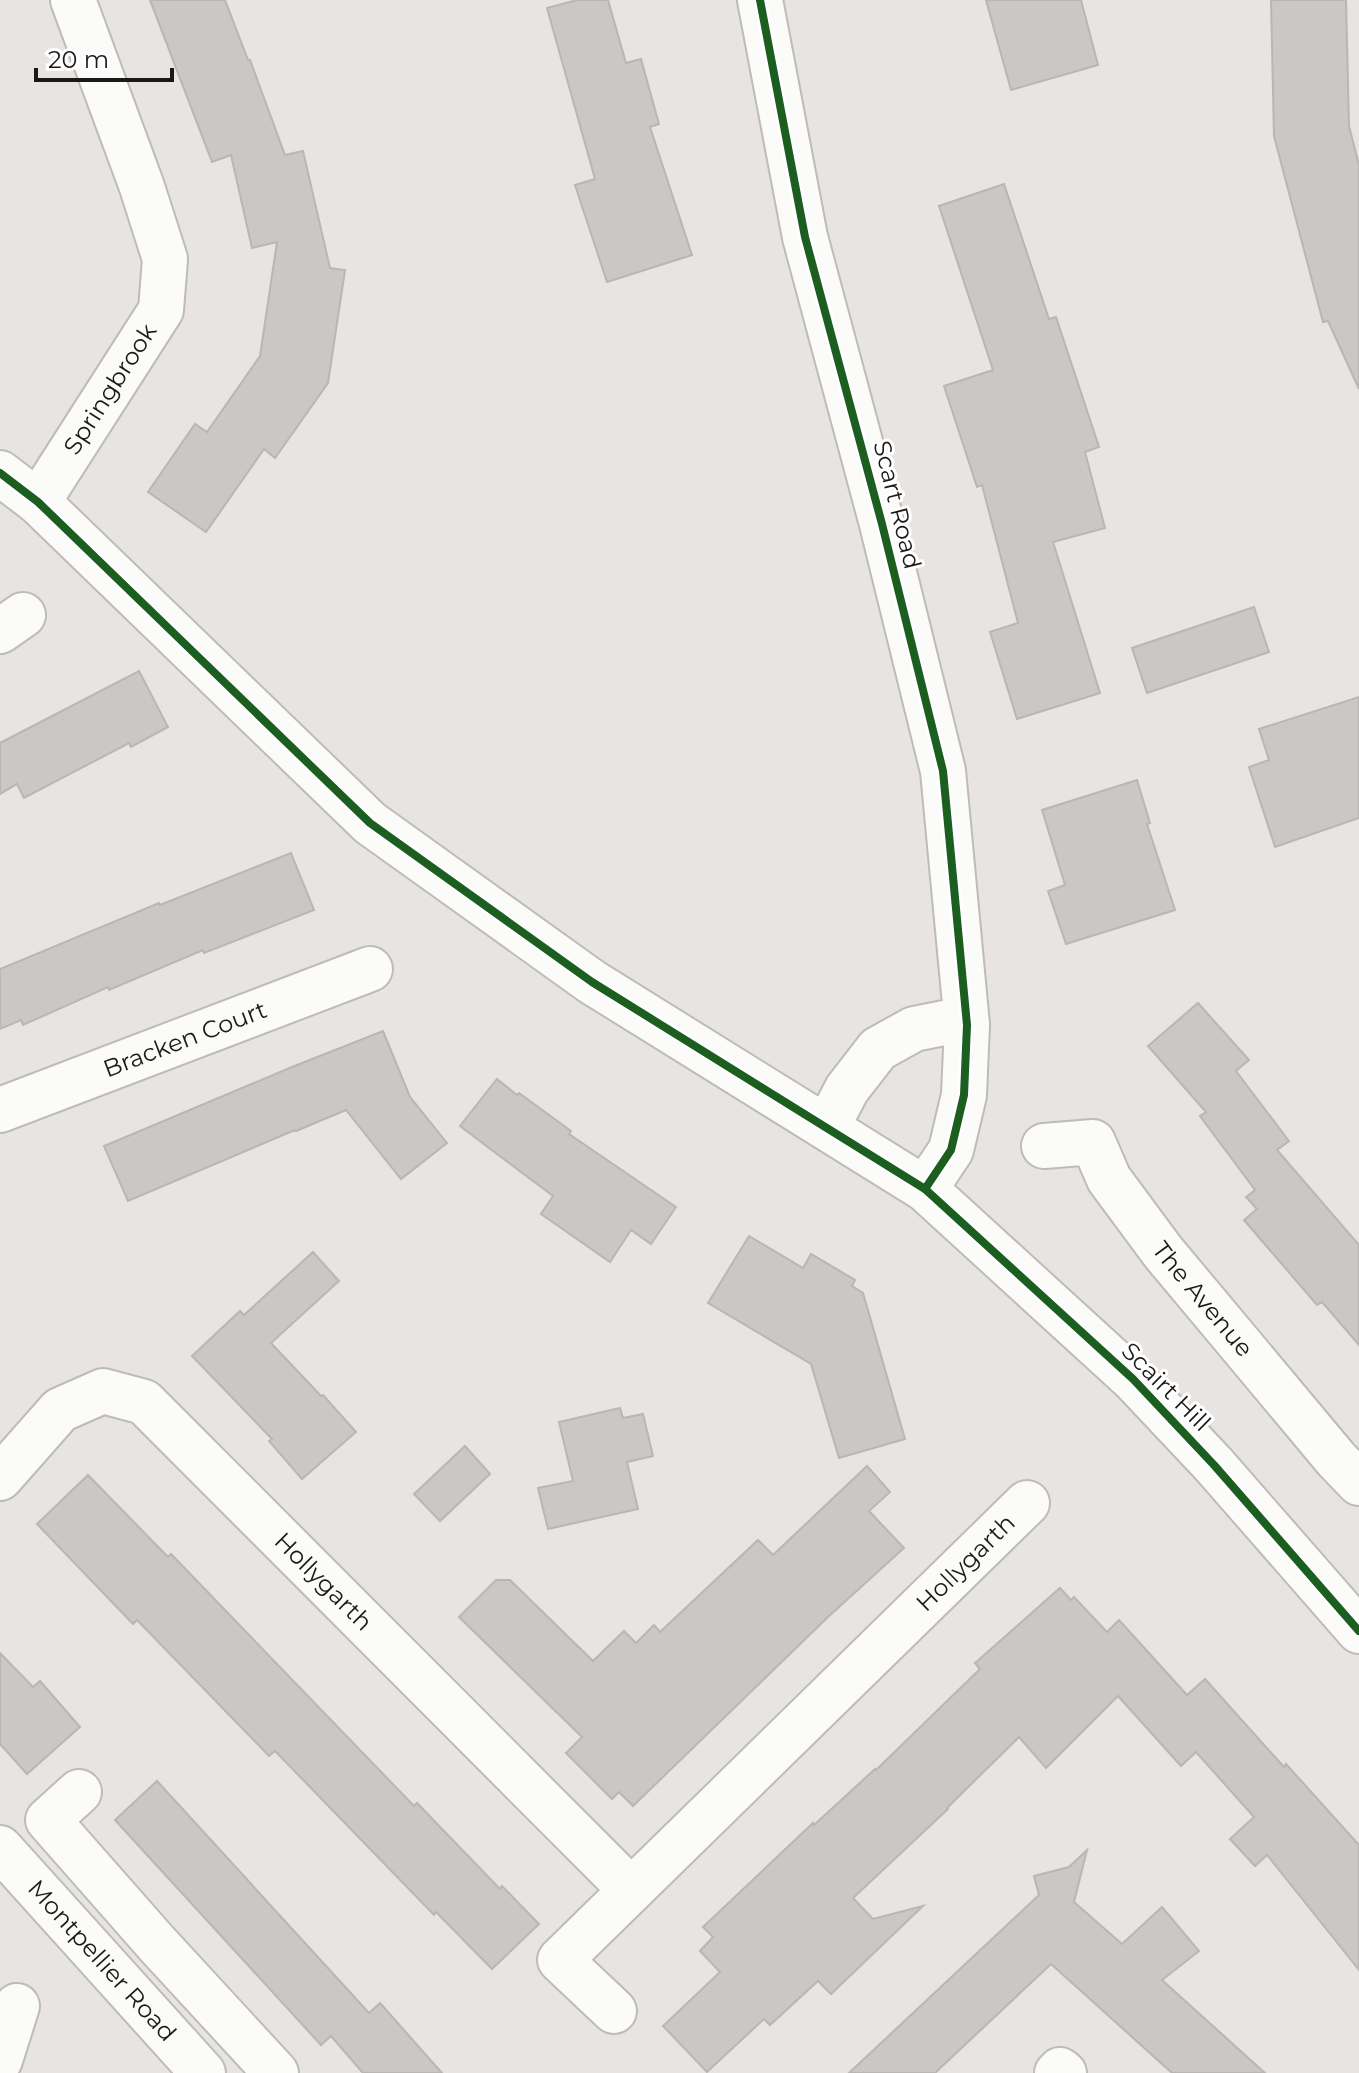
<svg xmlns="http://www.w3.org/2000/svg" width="1359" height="2073" viewBox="0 0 1359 2073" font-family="Montserrat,sans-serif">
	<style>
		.building { fill: #cac7c5; stroke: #b9b6b4; stroke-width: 2 }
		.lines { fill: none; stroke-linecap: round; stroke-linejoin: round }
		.street-casing { stroke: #bebcb9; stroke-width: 48 }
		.secondary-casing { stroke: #bebcb9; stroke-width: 48 }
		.street { stroke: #fbfbfa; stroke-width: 44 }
		.secondary { stroke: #fbfbfa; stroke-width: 44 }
		.cycleway-casing { stroke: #fff; stroke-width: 13 }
		.cycleway { stroke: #1b5e20; stroke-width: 8 }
		.labels { text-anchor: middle; stroke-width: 6; stroke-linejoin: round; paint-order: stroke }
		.street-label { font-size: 24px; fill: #1a1917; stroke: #fff }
	</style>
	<rect width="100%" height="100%" fill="#e7e4e1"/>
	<g class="building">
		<polygon points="150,0 225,0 248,60 250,60 285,155 303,151 330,268 345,270 328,383 275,458 264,449 206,532 148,492 195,424 207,432 260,356 277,242 252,248 231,155 212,162"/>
		<polygon points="577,0 608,0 626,63 641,59 659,124 650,127 692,255 607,282 575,185 595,179 547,8"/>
		<polygon points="986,0 1081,0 1098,65 1011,90"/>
		<polygon points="1271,0 1346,0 1349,126 1359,165 1359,389 1328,321 1323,322 1274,136"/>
		<polygon points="1004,184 1049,319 1056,317 1099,447 1085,452 1105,528 1053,542 1100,693 1017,719 990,632 1018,623 982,485 977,487 944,386 993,370 939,206"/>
		<polygon points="1254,607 1269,652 1147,693 1132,648"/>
		<polygon points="139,671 168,727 131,747 129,743 24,798 17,784 0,794 0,743"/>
		<polygon points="1359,697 1359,818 1275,847 1249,767 1269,760 1259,729"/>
		<polygon points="1137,780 1150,823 1147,824 1175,910 1066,944 1048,891 1065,885 1042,810"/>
		<polygon points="291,853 314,910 204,953 203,950 109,990 108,987 23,1025 21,1020 0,1029 0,969 159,903 160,905"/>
		<polygon points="1198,1003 1249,1060 1236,1071 1289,1141 1277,1150 1359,1245 1359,1345 1322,1302 1317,1305 1244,1220 1257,1209 1246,1197 1255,1190 1200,1116 1206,1112 1148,1046"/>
		<polygon points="383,1031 410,1097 447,1143 401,1179 346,1110 296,1131 295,1130 128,1201 104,1146 292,1067"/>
		<polygon points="497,1079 517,1095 519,1093 571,1131 569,1134 676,1207 651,1244 631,1230 610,1262 541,1214 553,1196 460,1126"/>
		<polygon points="749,1236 803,1268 811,1254 855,1280 852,1286 863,1293 905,1439 839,1458 811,1364 708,1303"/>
		<polygon points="313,1252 339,1281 271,1343 321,1396 323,1395 356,1432 302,1479 269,1441 272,1439 192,1356 240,1311 244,1315"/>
		<polygon points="620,1408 623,1418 643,1414 653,1456 627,1462 638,1509 548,1529 538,1488 573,1481 559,1422"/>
		<polygon points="465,1446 490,1474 440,1521 414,1494"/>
		<polygon points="867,1466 890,1492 869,1511 904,1548 827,1618 633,1806 619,1792 612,1799 566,1753 582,1737 459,1617 496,1580 510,1580 593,1661 624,1631 636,1643 654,1625 660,1632 758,1540 773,1555"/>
		<polygon points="88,1475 168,1557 171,1554 414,1806 417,1803 500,1889 502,1886 539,1924 492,1969 436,1912 434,1915 275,1751 269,1756 137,1620 133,1624 37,1524"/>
		<polygon points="1060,1588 1071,1600 1074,1597 1107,1632 1119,1620 1187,1695 1205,1679 1284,1767 1286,1764 1359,1845 1359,1970 1267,1855 1255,1866 1230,1839 1254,1817 1196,1752 1181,1766 1118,1696 1046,1768 1019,1737 947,1808 948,1809 853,1898 873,1919 923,1906 831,1994 818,1981 770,2025 764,2019 707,2072 663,2026 720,1972 700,1951 713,1937 703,1927 813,1823 814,1825 875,1769 876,1770 980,1669 975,1663"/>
		<polygon points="0,1653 33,1687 40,1681 80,1727 27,1774 0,1744"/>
		<polygon points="157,1781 369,2013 380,2003 442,2073 363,2073 331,2036 321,2045 115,1820"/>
		<polygon points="1087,1850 1074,1902 1122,1944 1162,1907 1199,1951 1162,1980 1265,2073 1172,2073 1051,1964 935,2073 849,2073 1039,1895 1034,1876 1069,1867"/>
	</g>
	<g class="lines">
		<g class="street-casing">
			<g id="street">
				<path id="s1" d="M38,502L161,310L165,259L142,187L73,0"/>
				<polyline points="0,631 23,615"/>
				<path id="s2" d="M0,1110L370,969"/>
				<path id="s3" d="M1044,1146L1093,1142L1109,1179L1163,1252L1336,1459L1359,1483"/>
				<path id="s4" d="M0,1478L60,1410L103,1391L144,1402L631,1890"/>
				<polyline points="79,1792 48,1820 158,1945 276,2073"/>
				<path id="s5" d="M0,1848L203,2073"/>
				<path id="s6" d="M614,2011L560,1960L1027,1503"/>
				<polyline points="0,2060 17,2006"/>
				<polyline points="1057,2073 1060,2070 1064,2073"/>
			</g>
		</g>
		<g class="secondary-casing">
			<g id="secondary">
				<polyline points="760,0 805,237 882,524 943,771 967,1025 964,1095 951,1150 925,1189"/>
				<polyline points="0,473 38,502 370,823 592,982 925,1189 1133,1379 1214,1465 1359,1631"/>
				<polyline points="827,1127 847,1089 878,1049 914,1029 944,1023 967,1025"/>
			</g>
		</g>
		<use href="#street" class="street"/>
		<use href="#secondary" class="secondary"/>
		<g class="cycleway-casing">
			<g id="cycleway">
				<polyline points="760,0 805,237 882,524 943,771 967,1025 964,1095 951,1150 925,1189"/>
				<polyline points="0,473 38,502 370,823 592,982 925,1189 1133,1379 1214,1465 1359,1631"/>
			</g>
		</g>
		<use href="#cycleway" class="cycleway"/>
	</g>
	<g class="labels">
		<g class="street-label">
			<text dy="8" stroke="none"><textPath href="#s1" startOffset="134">Springbrook</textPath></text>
			<text transform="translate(897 505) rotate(76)" y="8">Scart Road</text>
			<text dy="8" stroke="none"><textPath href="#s2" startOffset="198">Bracken Court</textPath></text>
			<text dy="8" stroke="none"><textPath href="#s3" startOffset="242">The Avenue</textPath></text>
			<text transform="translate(1166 1387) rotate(45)" y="8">Scairt Hill</text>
			<text dy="8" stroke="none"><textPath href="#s6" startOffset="642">Hollygarth</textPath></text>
			<text dy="8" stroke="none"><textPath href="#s4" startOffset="434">Hollygarth</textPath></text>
			<text dy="8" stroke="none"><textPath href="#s5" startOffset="152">Montpellier Road</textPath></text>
		</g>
	</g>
	<path d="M36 68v12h136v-12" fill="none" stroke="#1a1917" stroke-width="4"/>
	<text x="48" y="68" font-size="24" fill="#1a1917" stroke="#ffffff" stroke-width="6" paint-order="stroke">20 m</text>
</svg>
